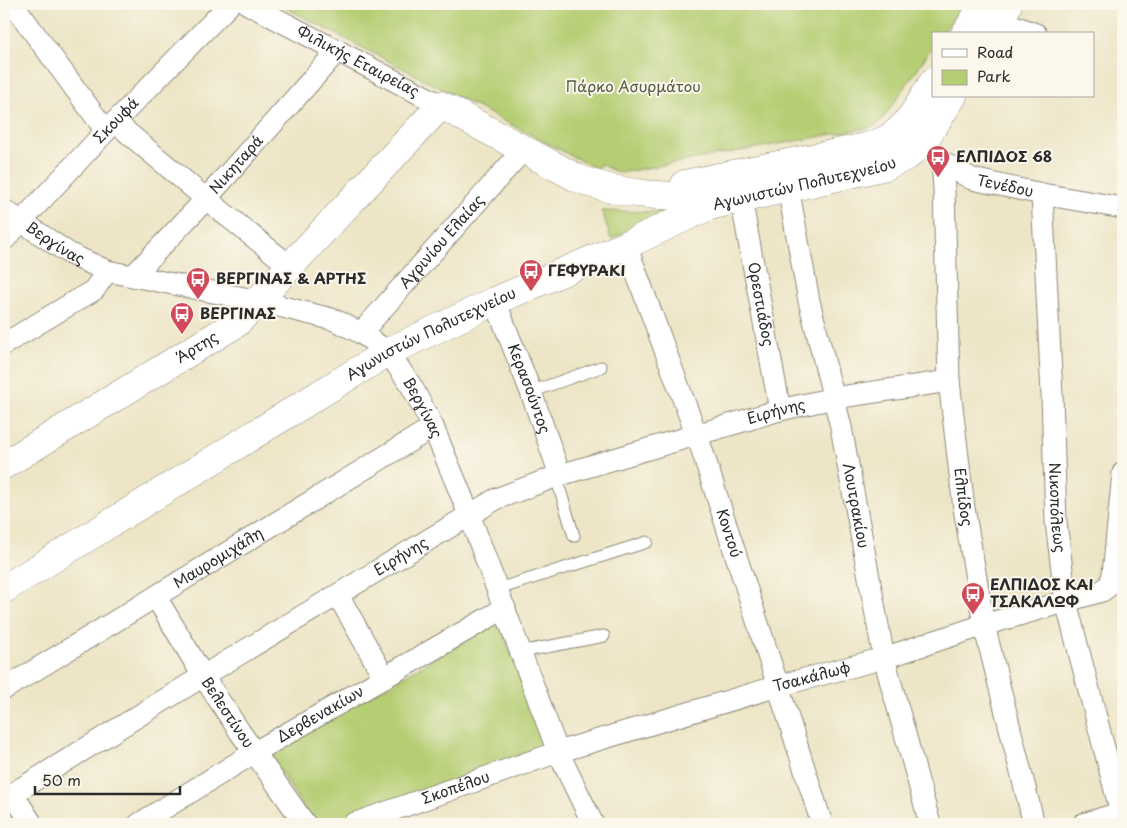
<svg xmlns="http://www.w3.org/2000/svg" width="1127" height="828" viewBox="0 0 1127 828" font-family="'Playpen Sans',sans-serif">
	<style>
		.green { fill: #b6ce73; stroke: #707c4f }
		.lines { fill: none; stroke-linecap: round; stroke-linejoin: round }
		.lane-casing { stroke: #8c8878; stroke-width: 13 }
		.street-casing { stroke: #8c8878; stroke-width: 23 }
		.secondary-casing { stroke: #8c8878; stroke-width: 29 }
		.lane { stroke: #fff; stroke-width: 11 }
		.street { stroke: #fff; stroke-width: 21 }
		.secondary { stroke: #fff; stroke-width: 28 }
		.labels { text-anchor: middle; stroke-width: 4; stroke-linejoin: round; paint-order: stroke }
		.street-label { font-size: 15px; fill: #2b2b2b; stroke: #fbf7ec }
		.park-label { font-size: 15px; fill: #555c41; stroke: #fbf7ec }
		.poi-label { font-size: 15px; font-weight: bold; fill: #2b2b2b; stroke: #fbf7ec; text-anchor: start }
	</style>
	<rect width="100%" height="100%" fill="#fbf7ec"/>
	<filter id="ink" filterUnits="userSpaceOnUse"><feTurbulence type="fractalNoise" baseFrequency=".02" numOctaves="2"/><feDisplacementMap in="SourceGraphic" scale="10" xChannelSelector="R" yChannelSelector="G"/><feConvolveMatrix kernelMatrix="1 2 1 2 8 2 1 2 1" color-interpolation-filters="sRGB"/></filter>
	<filter id="wash" filterUnits="userSpaceOnUse"><feTurbulence type="fractalNoise" baseFrequency=".0096" numOctaves="4" result="noise"/><feDisplacementMap in="SourceGraphic" scale="20" xChannelSelector="R" yChannelSelector="G"/><feGaussianBlur stdDeviation="1.12" result="paint"/><feColorMatrix in="noise" values="0 0 0 0 0 0 0 0 0 0 0 0 0 0 0 0 0 1.4 0 .05"/><feComposite in="paint" operator="in"/></filter>
	<g filter="url(#wash)">
		<rect width="100%" height="100%" fill="#ede5c6"/>
		<g class="green">
			<polygon points="278,4 963,4 942,34 933,34 933,46 885,116 877,125 867,128 619,173 600,164 597,169"/>
			<polygon points="602,211 665,212 611,239"/>
			<polygon points="499,621 546,748 328,824 314,824 272,759 271,753"/>
		</g>
	</g>
	<g filter="url(#ink)">
		<g class="lines">
			<g class="lane-casing">
				<g id="lane">
					<polyline points="531,392 601,367"/>
					<polyline points="556,477 574,536"/>
					<polyline points="498,589 647,542"/>
					<polyline points="520,652 604,636"/>
				</g>
			</g>
			<g class="street-casing">
				<g id="street">
					<polyline points="13,4 106,131"/>
					<path id="s1" d="M248,4L441,105"/>
					<polyline points="1001,21 1036,34"/>
					<polyline points="115,122 206,199 291,267"/>
					<path id="s2" d="M935,154L942,162L972,179L1042,194L1123,208"/>
					<path id="s3" d="M942,162L944,189L949,381L964,508L984,625L1034,824"/>
					<path id="s4" d="M788,187L809,301L841,427L884,658L930,824"/>
					<path id="s5" d="M1042,194L1052,395L1056,522L1066,602L1121,813"/>
					<path id="s6" d="M741,198L780,410"/>
					<path id="s7" d="M4,210L70,254L107,271L259,301L335,320L361,333L388,352L412,387L433,427L469,514L558,752L593,824"/>
					<path id="s8" d="M4,240L106,131L230,4"/>
					<path id="s9" d="M626,245L701,447L778,686L822,824"/>
					<path id="s10" d="M133,276L206,199L338,50"/>
					<path id="s11" d="M495,301L531,392L560,475"/>
					<path id="s12" d="M361,333L523,150"/>
					<polyline points="4,344 94,290 107,271"/>
					<polyline points="338,595 384,677"/>
					<path id="s13" d="M156,597L203,676L240,732L305,824"/>
					<path id="s14" d="M4,689L433,427"/>
					<polyline points="13,794 32,824"/>
					<path id="s15" d="M4,799L203,676L496,499L560,475L780,410L834,398L949,381"/>
					<path id="s16" d="M139,824L255,752L505,608"/>
					<path id="s17" d="M353,824L558,752L778,686L884,658L984,625L1102,591L1110,585L1113,574L1123,473"/>
					<polyline points="1083,824 1123,812"/>
				</g>
			</g>
			<g class="secondary-casing">
				<g id="secondary">
					<polyline points="965,34 984,4"/>
					<polyline points="993,34 1001,21 1008,4"/>
					<path d="M685,184L861,148C871,145 882,143 890,137C910,125 921,101 933,82"/>
					<path id="s18" d="M4,465L237,323L441,105L577,178C622,197 673,197 722,195"/>
					<path id="s19" d="M4,589L388,352L495,301L626,245L709,206L886,166L909,155L924,141L953,96"/>
				</g>
			</g>
			<use href="#lane" class="lane"/>
			<use href="#street" class="street"/>
			<use href="#secondary" class="secondary"/>
		</g>
	</g>
	<defs>
		<g id="bus-pin" transform="scale(1.25)"><path d="M0 17L-7.5 6A9.5 9.5 0 1 1 7.5 6Z" fill="#d1495b" stroke="#fbf7ec"/><path d="M-5-6H5V4H4V6H2V4H-2V6H-4V4H-5ZM-3.5-4V0h7V-4ZM-3.5 1.2v1.5H-2V1.2ZM2 1.2v1.5H3.5V1.2Z" fill="#fff"/></g>
	</defs>
	<g fill-rule="evenodd">
		<use href="#bus-pin" x="938" y="157"/>
		<use href="#bus-pin" x="531" y="271"/>
		<use href="#bus-pin" x="198" y="279"/>
		<use href="#bus-pin" x="182" y="314"/>
		<use href="#bus-pin" x="973" y="594"/>
	</g>
	<g class="labels">
		<g class="street-label">
			<text dy="5" stroke="none"><textPath href="#s1" startOffset="124">Φιλικής Εταιρείας</textPath></text>
			<text dy="5" stroke="none"><textPath href="#s8" startOffset="164">Σκουφά</textPath></text>
			<text dy="5" stroke="none"><textPath href="#s10" startOffset="152">Νικηταρά</textPath></text>
			<text dy="5" stroke="none"><textPath href="#s19" startOffset="902">Αγωνιστών Πολυτεχνείου</textPath></text>
			<text dy="5" stroke="none"><textPath href="#s2" startOffset="79">Τενέδου</textPath></text>
			<text dy="5" stroke="none"><textPath href="#s12" startOffset="122">Αγρινίου Ελαίας</textPath></text>
			<text dy="5" stroke="none"><textPath href="#s7" startOffset="61">Βεργίνας</textPath></text>
			<text dy="5" stroke="none"><textPath href="#s6" startOffset="108">Ορεστιάδος</textPath></text>
			<text dy="5" stroke="none"><textPath href="#s19" startOffset="498">Αγωνιστών Πολυτεχνείου</textPath></text>
			<text dy="5" stroke="none"><textPath href="#s18" startOffset="226">Άρτης</textPath></text>
			<text dy="5" stroke="none"><textPath href="#s11" startOffset="94">Κερασούντος</textPath></text>
			<text dy="5" stroke="none"><textPath href="#s7" startOffset="481">Βεργίνας</textPath></text>
			<text dy="5" stroke="none"><textPath href="#s15" startOffset="870">Ειρήνης</textPath></text>
			<text dy="5" stroke="none"><textPath href="#s3" startOffset="336">Ελπίδος</textPath></text>
			<text dy="5" stroke="none"><textPath href="#s4" startOffset="326">Λουτρακίου</textPath></text>
			<text dy="5" stroke="none"><textPath href="#s5" startOffset="314">Νικοπόλεως</textPath></text>
			<text dy="5" stroke="none"><textPath href="#s9" startOffset="306">Κοντού</textPath></text>
			<text dy="5" stroke="none"><textPath href="#s15" startOffset="465">Ειρήνης</textPath></text>
			<text dy="5" stroke="none"><textPath href="#s14" startOffset="251">Μαυρομιχάλη</textPath></text>
			<text dy="5" stroke="none"><textPath href="#s17" startOffset="482">Τσακάλωφ</textPath></text>
			<text dy="5" stroke="none"><textPath href="#s13" startOffset="136">Βελεστίνου</textPath></text>
			<text dy="5" stroke="none"><textPath href="#s16" startOffset="212">Δερβενακίων</textPath></text>
			<text dy="5" stroke="none"><textPath href="#s17" startOffset="109">Σκοπέλου</textPath></text>
		</g>
		<g class="park-label">
			<text x="633" y="92">Πάρκο Ασυρμάτου</text>
		</g>
		<g class="poi-label">
			<text x="956" y="162">ΕΛΠΙΔΟΣ 68</text>
			<text x="548" y="276">ΓΕΦΥΡΑΚΙ</text>
			<text x="216" y="284">ΒΕΡΓΙΝΑΣ &amp; ΑΡΤΗΣ</text>
			<text x="200" y="319">ΒΕΡΓΙΝΑΣ</text>
			<text x="990" y="590">ΕΛΠΙΔΟΣ ΚΑΙ<tspan x="990" dy="17">ΤΣΑΚΑΛΩΦ</tspan></text>
		</g>
	</g>
	<rect width="1127" height="828" fill="none" stroke="#fbf7ec" stroke-width="20"/>
	<rect x="932" y="32" width="162" height="65" fill="#fbf7ec" stroke="#a8a59f"/>
	<rect x="942" y="49" width="25" height="8" fill="#ffffff" stroke="#a8a59f"/>
	<text x="977" y="58" font-size="15" fill="#2b2b2b">Road</text>
	<rect x="942" y="70" width="25" height="15" fill="#b6ce73" stroke="#a8a59f"/>
	<text x="977" y="82" font-size="15" fill="#2b2b2b">Park</text>
	<path d="M35 786v8h145v-8" fill="none" stroke="#2b2b2b" stroke-width="2.5"/>
	<text x="42" y="786" font-size="15" fill="#2b2b2b" stroke="#fbf7ec" stroke-width="4" paint-order="stroke">50 m</text>
</svg>
